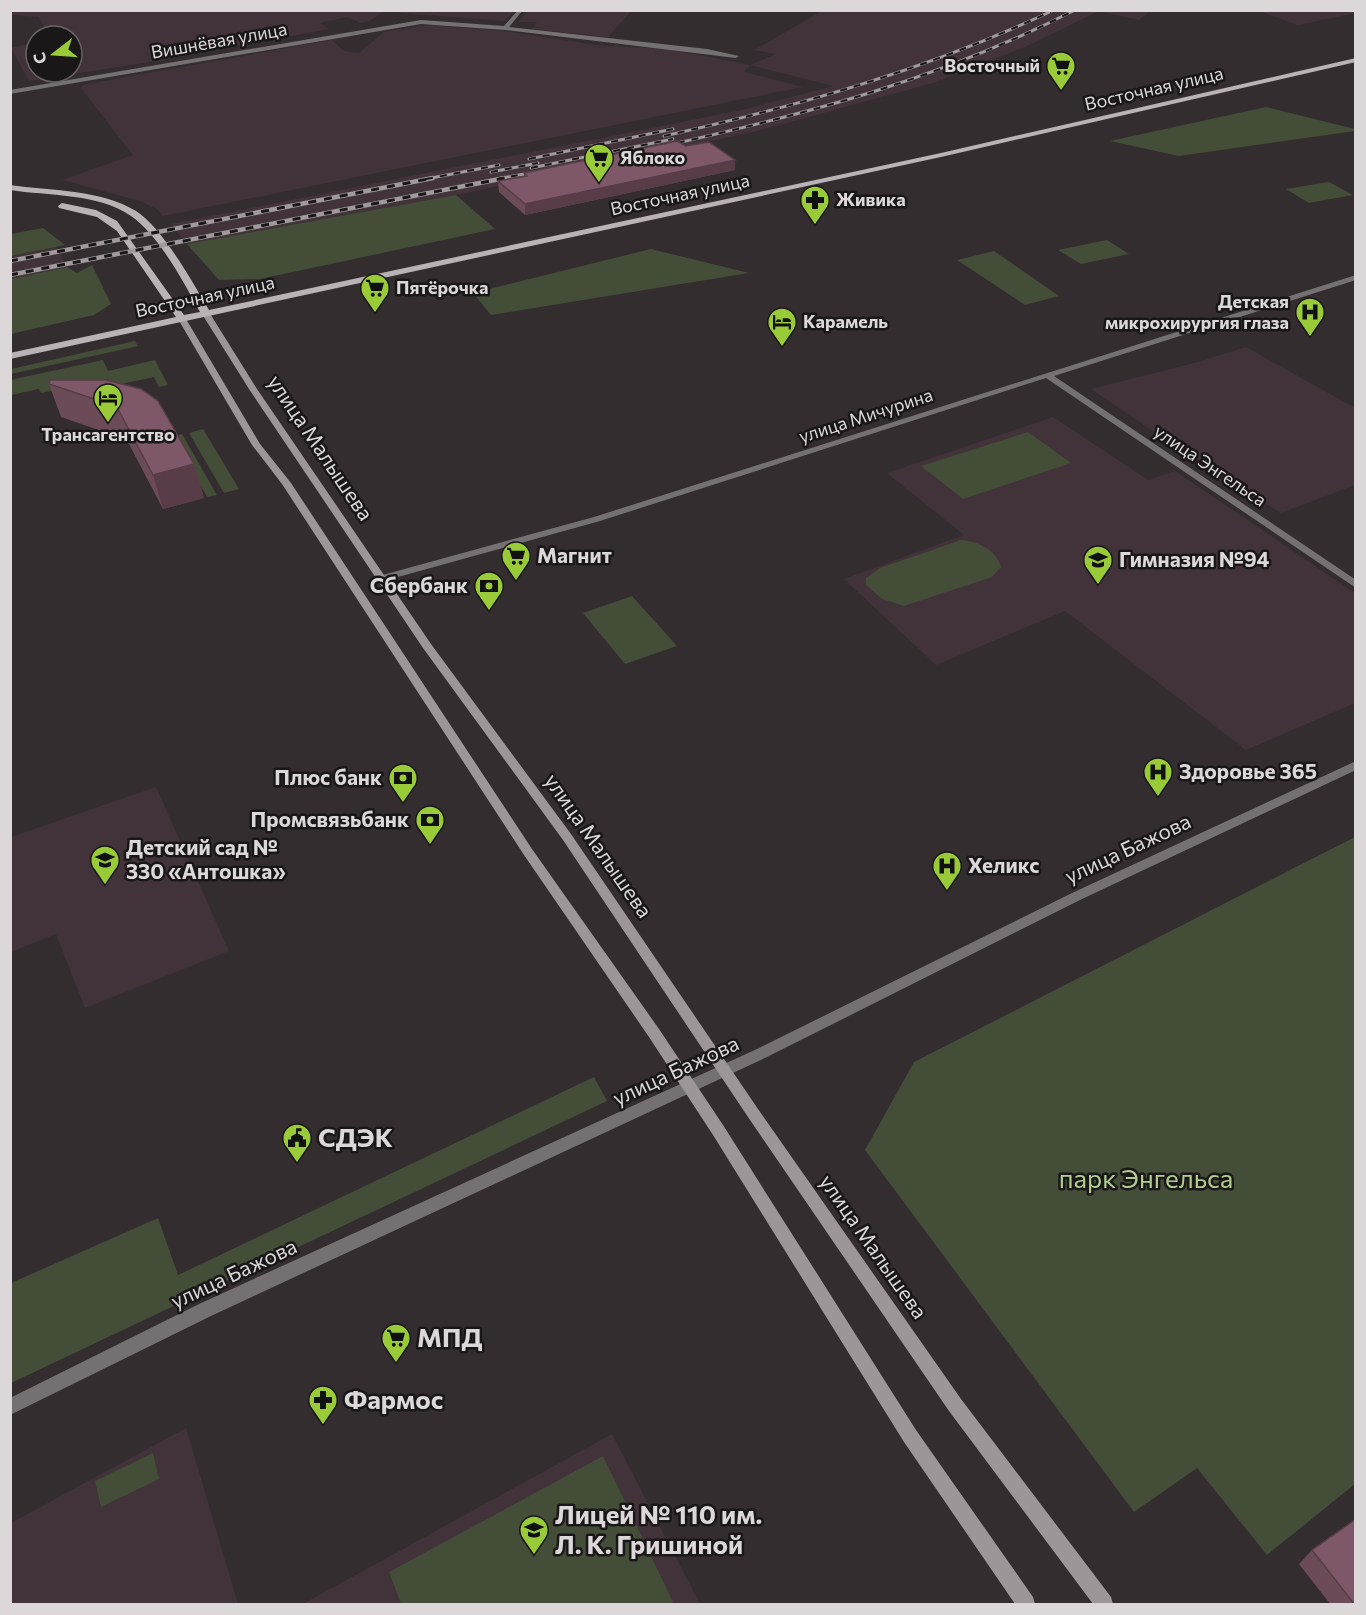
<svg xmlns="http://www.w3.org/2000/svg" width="1366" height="1615" viewBox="0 0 1366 1615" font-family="Commissioner,sans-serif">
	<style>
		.built { fill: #413339 }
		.green { fill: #434d37 }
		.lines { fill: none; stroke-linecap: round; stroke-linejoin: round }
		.minor { fill: #757173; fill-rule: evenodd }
		.secondary { fill: #9c9699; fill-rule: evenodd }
		.primary { fill: #bab3b6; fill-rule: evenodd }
		.rail-far1-casing { stroke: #a09a9d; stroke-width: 3 }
		.rail-casing { stroke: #a09a9d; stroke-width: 4.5 }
		.rail-far1 { stroke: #1a1718; stroke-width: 2; stroke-dasharray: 7; stroke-linecap: butt }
		.rail { stroke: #1a1718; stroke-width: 3; stroke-dasharray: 8; stroke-linecap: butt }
		.wall { fill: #6c4b59 }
		.shaded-wall { fill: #583d49 }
		.building { fill: #7e5768; stroke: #583d49; stroke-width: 1.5 }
		.labels { text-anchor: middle; stroke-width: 5; stroke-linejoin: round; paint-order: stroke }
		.far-street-label { font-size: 18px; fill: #dcd7d9; stroke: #1a1718 }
		.far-poi-label { font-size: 18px; font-weight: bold; fill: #dcd7d9; stroke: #1a1718; text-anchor: start }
		.street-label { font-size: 21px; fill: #dcd7d9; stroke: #1a1718 }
		.poi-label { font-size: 21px; font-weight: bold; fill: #dcd7d9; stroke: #1a1718; text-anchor: start }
		.near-poi-label { font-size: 26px; font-weight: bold; fill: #dcd7d9; stroke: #1a1718; text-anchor: start }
		.near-park-label { font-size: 26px; fill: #b2cc8f; stroke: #1a1718 }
	</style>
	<rect width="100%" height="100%" fill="#342d30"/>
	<g class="built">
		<polygon points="11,10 385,10 385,11 370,21 361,23 347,17 320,23 329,29 162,60 29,81 11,48 36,42 36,72 72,72 72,36 51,36 38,17 11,15"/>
		<polygon points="403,10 514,10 514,11 505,21 399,13"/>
		<polygon points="1355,10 1356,13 1298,25 1259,11"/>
		<polygon points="528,11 528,10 631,11 608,37 532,29 537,22 518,22"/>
		<polygon points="822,11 1150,11 1139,20 1099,11 1025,47 933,83 757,131 456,195 187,244 171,224 742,110 833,86 750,65 744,72 803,87 163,216 157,209 140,201 62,180 133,155 80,87 87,84 332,40 344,51 359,53 384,32 429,25 503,31 597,45 667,49 750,65 776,54 754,50"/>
		<polygon points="56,247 67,267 11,279 11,256"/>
		<polygon points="1246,347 1355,408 1355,485 1281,513 1201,464 1091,389 1198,362"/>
		<polygon points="1053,417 1148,480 1175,471 1355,593 1355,703 1246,750 1065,611 936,665 844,579 964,535 887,473"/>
		<polygon points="156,787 229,951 85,1008 56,934 11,952 11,837"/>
		<polygon points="186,1428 238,1604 11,1604 11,1523"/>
		<polygon points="612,1434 700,1604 303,1604"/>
	</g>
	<g class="green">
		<polygon points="1266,107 1355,129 1355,131 1179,156 1110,141"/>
		<polygon points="1329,182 1353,195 1309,203 1286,189"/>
		<polygon points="456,195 495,229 260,279 219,280 187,244"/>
		<polygon points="43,228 65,245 11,256 11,234"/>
		<polygon points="1107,240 1129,254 1081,264 1058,250"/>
		<polygon points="651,249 749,273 491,315 473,293"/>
		<polygon points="994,251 1059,296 1025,305 957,260"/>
		<polygon points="92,265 111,304 94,315 11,334 11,279 67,267 77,273"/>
		<polygon points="135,341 138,346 11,374 11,369"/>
		<polygon points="103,360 108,371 155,360 168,385 159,387 154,377 112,386 108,379 41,393 39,389 11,395 10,380"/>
		<polygon points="203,429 239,489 224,493 189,433"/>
		<polygon points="1028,432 1071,463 963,499 921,466"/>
		<polygon points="182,434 217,495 207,497 173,437"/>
		<path d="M961,540C978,541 996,550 1001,567L992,577L904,606L882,599L866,585V578L880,568Z"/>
		<polygon points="632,596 677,646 625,664 583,613"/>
		<polygon points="1355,837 1355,1484 1267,1555 1197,1468 1134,1512 865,1150 914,1062"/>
		<polygon points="594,1077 607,1101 11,1383 11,1283 158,1218 178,1275"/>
		<polygon points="153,1453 159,1479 101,1507 95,1481"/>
		<polygon points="603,1456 673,1602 669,1604 401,1604 389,1572"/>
	</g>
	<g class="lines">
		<g class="minor">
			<polygon points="518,10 523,10 509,27 707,49 739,56 736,58 505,30 421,24 10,94 10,90 421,20 504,26"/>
			<polygon points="1356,275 1356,280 1054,376 1356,580 1356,588 1046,378 600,521 387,580 379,580 378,578 379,576 594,517"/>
			<polygon points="1356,761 1356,770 1080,900 767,1057 211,1316 10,1415 10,1398 199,1304 757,1049 1070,894"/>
		</g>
		<g class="secondary">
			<polygon points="203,312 209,312 257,389 431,644 571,834 758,1109 961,1399 1111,1597 1113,1604 1093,1604 949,1411 748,1117 563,840 423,648 249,389 202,314"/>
			<polygon points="179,317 186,319 260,444 291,483 532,849 659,1029 723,1125 916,1430 1033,1597 1035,1604 1015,1604 904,1442 713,1135 649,1037 524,855 282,484 252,445 178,319"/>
		</g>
		<path class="primary" d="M1356,58V62L941,157L10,359V353L176,317L117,231L97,217L59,208L58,206L62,203L96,210L117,221L184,315L200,312C184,283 159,235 131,216C98,193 48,196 10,190V185C50,191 100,189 136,211C162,227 193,283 209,310L941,153Z"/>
		<g class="rail-far1-casing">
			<g id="rail-far1">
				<path d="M664,136C799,106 929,69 1054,10"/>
				<path d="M664,146C811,113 940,79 1075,10"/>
				<polyline points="529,159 673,129"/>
				<polyline points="531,168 673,139"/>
				<polyline points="491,172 538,163"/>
				<polyline points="426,179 499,165"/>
				<polyline points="497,179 540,171"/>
			</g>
		</g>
		<g class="rail-casing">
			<g id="rail">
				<polyline points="10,261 433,178"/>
				<polyline points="10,275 505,178"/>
			</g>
		</g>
		<use href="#rail-far1" class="rail-far1"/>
		<use href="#rail" class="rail"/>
	</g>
	<g class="wall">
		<polygon points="686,146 735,160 735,170 525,215 499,192 498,181 524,176 524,173"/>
		<polygon points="106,380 194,464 204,498 163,509 129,444 119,437 61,417 49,384"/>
		<polygon points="1312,1550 1356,1605 1331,1605 1299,1564"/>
	</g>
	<g class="shaded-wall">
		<polygon points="735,160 735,170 525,215 525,204"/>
		<polygon points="194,464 204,498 163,509 153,475"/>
	</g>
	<g class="building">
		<polygon points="677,141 686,146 709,142 735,160 525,204 498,181 527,176 524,173"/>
		<polygon points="50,380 106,380 141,389 158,401 194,464 153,475 119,411 109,404 49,384"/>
		<polygon points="1356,1519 1356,1605 1355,1605 1312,1550"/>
	</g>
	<defs>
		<g id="supermarket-pin" transform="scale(1.5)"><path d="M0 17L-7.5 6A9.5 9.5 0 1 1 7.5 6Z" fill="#98cb37" stroke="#1a1718"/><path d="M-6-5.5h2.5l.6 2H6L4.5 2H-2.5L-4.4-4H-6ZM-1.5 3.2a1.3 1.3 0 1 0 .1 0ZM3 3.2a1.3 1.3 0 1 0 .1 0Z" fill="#111"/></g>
		<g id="pharmacy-pin" transform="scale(1.5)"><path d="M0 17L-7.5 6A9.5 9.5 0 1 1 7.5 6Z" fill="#98cb37" stroke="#1a1718"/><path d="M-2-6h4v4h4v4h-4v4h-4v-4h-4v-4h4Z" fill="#111"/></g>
		<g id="hospital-pin" transform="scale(1.5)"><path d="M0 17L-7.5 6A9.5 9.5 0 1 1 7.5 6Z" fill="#98cb37" stroke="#1a1718"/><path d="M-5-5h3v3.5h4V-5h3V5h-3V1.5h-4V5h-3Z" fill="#111"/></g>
		<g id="hotel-pin" transform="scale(1.5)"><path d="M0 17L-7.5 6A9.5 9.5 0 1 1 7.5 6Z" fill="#98cb37" stroke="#1a1718"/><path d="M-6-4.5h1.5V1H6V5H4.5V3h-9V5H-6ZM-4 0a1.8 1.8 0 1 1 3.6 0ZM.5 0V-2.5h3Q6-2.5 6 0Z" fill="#111"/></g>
		<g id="school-pin" transform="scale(1.5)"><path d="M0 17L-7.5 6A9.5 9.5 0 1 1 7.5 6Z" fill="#98cb37" stroke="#1a1718"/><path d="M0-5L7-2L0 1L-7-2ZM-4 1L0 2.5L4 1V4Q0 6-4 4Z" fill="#111"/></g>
		<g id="bank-pin" transform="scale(1.5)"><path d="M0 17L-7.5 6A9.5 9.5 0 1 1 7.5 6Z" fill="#98cb37" stroke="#1a1718"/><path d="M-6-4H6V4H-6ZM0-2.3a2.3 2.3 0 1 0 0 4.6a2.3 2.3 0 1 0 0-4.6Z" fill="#111"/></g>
		<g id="civic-pin" transform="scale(1.5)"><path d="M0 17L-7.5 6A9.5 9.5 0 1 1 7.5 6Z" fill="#98cb37" stroke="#1a1718"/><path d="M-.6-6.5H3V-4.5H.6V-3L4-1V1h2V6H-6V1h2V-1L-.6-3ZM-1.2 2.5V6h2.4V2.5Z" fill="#111"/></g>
	</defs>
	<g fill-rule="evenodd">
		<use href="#supermarket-pin" x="1061" y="66"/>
		<use href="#supermarket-pin" x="599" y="158"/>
		<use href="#pharmacy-pin" x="815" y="200"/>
		<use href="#supermarket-pin" x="375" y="288"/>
		<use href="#hospital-pin" x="1310" y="312"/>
		<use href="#hotel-pin" x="782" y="322"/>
		<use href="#hotel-pin" x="108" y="398"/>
		<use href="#supermarket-pin" x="516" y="556"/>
		<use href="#school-pin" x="1098" y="560"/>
		<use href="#bank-pin" x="489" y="586"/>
		<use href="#hospital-pin" x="1158" y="772"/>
		<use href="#bank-pin" x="403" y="778"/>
		<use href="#bank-pin" x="430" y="820"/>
		<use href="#school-pin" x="105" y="860"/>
		<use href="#hospital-pin" x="947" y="866"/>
		<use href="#civic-pin" x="297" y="1138"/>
		<use href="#supermarket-pin" x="396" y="1338"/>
		<use href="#pharmacy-pin" x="323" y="1400"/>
		<use href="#school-pin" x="534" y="1530"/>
	</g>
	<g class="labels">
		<g class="far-street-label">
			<text transform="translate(219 41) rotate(-10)" y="6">Вишнёвая улица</text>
			<text transform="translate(1154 89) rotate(-13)" y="6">Восточная улица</text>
			<text transform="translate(680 195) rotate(-12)" y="6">Восточная улица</text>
			<text transform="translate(205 297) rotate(-12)" y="6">Восточная улица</text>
			<text transform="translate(866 416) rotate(-18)" y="6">улица Мичурина</text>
			<text transform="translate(1210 466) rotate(34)" y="6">улица Энгельса</text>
		</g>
		<g class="far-poi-label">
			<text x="1040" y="72" text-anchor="end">Восточный</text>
			<text x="620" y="164">Яблоко</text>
			<text x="836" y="206">Живика</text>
			<text x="396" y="294">Пятёрочка</text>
			<text x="1289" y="308" text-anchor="end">Детская<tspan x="1289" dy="21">микрохирургия глаза</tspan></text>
			<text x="803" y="328">Карамель</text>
			<text x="108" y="441" text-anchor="middle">Трансагентство</text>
		</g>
		<g class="street-label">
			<text transform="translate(320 448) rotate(56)" y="7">улица Малышева</text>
			<text transform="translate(598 846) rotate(55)" y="7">улица Малышева</text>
			<text transform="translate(1128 849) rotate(-25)" y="7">улица Бажова</text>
			<text transform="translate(676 1071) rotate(-25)" y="7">улица Бажова</text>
			<text transform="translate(873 1247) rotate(55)" y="7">улица Малышева</text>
			<text transform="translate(234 1274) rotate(-25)" y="7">улица Бажова</text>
		</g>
		<g class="poi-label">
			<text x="537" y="563">Магнит</text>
			<text x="1119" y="567">Гимназия №94</text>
			<text x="468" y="593" text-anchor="end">Сбербанк</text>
			<text x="1179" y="779">Здоровье 365</text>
			<text x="382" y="785" text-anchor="end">Плюс банк</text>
			<text x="409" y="827" text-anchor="end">Промсвязьбанк</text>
			<text x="126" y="855">Детский сад №<tspan x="126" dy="24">330 «Антошка»</tspan></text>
			<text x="968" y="873">Хеликс</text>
		</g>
		<g class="near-poi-label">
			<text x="318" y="1147">СДЭК</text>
			<text x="417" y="1347">МПД</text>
			<text x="344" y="1409">Фармос</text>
			<text x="555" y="1524">Лицей № 110 им.<tspan x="555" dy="30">Л. К. Гришиной</tspan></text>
		</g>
		<g class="near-park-label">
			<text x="1146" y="1188">парк Энгельса</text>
		</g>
	</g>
	<rect width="1366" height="1615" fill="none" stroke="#dcd7d9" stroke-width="24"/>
	<g transform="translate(54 54) rotate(253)"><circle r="28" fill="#1a1718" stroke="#686465" stroke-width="1.5"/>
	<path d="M0-4.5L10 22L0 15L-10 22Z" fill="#98cb37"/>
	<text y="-9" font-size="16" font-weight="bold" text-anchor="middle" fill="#dcd7d9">С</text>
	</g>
</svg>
